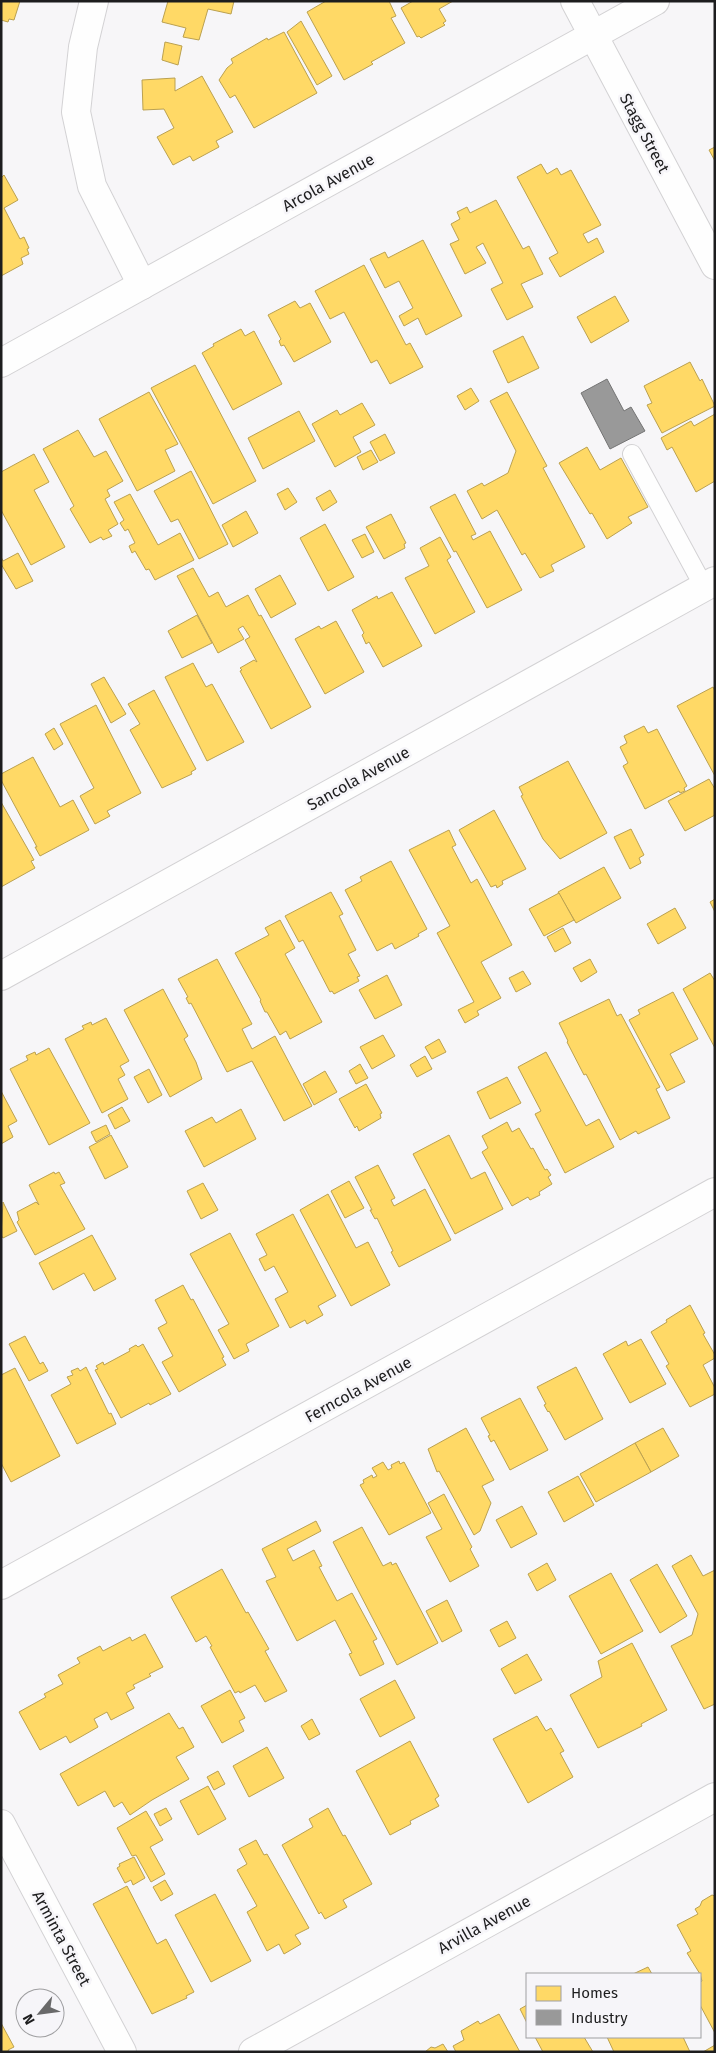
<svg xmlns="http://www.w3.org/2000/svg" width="716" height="2053" viewBox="0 0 716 2053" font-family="'Fira Sans',sans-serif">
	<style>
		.homes { fill: #ffd966; stroke: #bba150 }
		.industry { fill: #999; stroke: #747474 }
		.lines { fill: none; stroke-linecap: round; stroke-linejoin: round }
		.service-casing { stroke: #d3d2d4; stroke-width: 20 }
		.minor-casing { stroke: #d3d2d4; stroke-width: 30 }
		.service { stroke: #fefefe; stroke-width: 18 }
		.minor { stroke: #fefefe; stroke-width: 28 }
		.labels { text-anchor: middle; stroke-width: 5; stroke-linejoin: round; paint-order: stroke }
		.street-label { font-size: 16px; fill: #1d1d1e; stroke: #f6f5f9 }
	</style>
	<rect width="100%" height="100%" fill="#f7f6f8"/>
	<g class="homes">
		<polygon points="1,1 20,1 14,20 9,19 8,22 1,20"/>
		<polygon points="168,1 234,1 231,14 208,9 199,40 183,37 186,28 162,22"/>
		<polygon points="326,1 389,1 396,16 391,18 405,43 371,62 373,64 344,80 307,12"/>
		<polygon points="413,1 453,1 439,9 446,21 443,23 445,25 421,38 419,36 417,37 401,8"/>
		<polygon points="301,21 332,76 317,85 287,32"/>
		<polygon points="284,32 317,93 254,128 235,95 230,98 219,80 227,68 233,63 231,59 267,38 268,40"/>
		<polygon points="165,42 182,46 178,65 162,60"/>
		<polygon points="202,76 233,132 216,141 219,147 193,161 190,156 173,165 157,137 174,128 164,109 143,110 142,80 175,78 175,91"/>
		<polygon points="715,147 715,161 709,150"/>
		<polygon points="541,164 547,174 557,168 561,175 571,170 601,225 583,234 588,243 597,238 604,252 560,277 549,258 558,253 517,177"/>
		<polygon points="1,175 2,177 4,175 18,200 4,208 20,239 24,237 29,248 27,249 29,254 21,258 23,264 1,276"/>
		<polygon points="496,200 523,249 529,246 543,274 521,284 533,307 507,320 491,289 503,283 483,243 476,247 486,263 465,274 450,244 459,240 451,224 460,219 457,212 467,207 470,213"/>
		<polygon points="423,240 462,316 426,335 418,318 404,326 399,316 413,308 399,281 385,288 370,259 385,252 388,258"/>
		<polygon points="364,265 406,345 410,343 423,367 390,384 377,360 371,363 344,312 330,319 315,291"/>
		<polygon points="615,296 629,321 591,343 577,317"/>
		<polygon points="295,301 300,308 310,303 331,342 294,362 284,345 281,346 279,341 281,339 268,315"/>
		<polygon points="241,329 245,336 254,331 282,384 233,410 202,353 214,346 213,344"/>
		<polygon points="523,336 539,368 508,383 493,351"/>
		<polygon points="690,362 700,381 702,379 715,406 662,433 647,405 652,403 644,386"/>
		<polygon points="195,365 256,481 213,504 151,388"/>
		<polygon points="471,388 479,401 465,410 457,396"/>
		<polygon points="149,392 178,444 165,450 175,471 137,491 99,419"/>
		<polygon points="507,392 547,466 543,468 585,547 551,565 554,571 540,578 525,553 522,555 497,510 482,519 467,491 482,483 484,486 508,473 516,451 490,401"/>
		<polygon points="362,403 375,425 353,437 361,452 335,467 312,424 337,410 340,415"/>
		<polygon points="299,411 315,441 263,469 248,438"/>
		<polygon points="715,414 715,481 696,492 672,447 667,450 661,438 691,421 694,426"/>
		<polygon points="78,430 94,457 106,451 123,481 107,490 110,496 105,499 118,524 108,530 112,536 103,540 101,537 90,543 70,509 74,506 43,449"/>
		<polygon points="385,434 395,453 380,461 370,442"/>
		<polygon points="587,447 600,470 621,458 648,507 628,517 632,523 607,539 592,513 590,514 559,463"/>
		<polygon points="371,450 378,462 363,470 357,457"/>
		<polygon points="34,454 49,482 34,490 65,547 31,565 1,510 1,472"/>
		<polygon points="191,471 228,544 199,559 178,519 171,522 154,491"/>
		<polygon points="288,488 297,502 285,510 277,494"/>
		<polygon points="330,490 337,502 323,511 316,498"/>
		<polygon points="130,494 158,545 180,533 194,560 155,580 149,569 146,570 135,551 132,553 129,546 135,543 128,529 125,531 120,523 124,520 114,502"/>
		<polygon points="455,494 476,534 471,536 473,540 490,531 522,590 487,608 456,551 454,552 430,507"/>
		<polygon points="246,511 258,533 233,547 222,525"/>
		<polygon points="391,514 406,543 404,544 405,548 384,559 366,527"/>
		<polygon points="325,524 354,577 328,591 300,538"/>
		<polygon points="365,534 374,552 362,558 352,540"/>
		<polygon points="440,537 451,557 447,560 475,612 435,634 405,578 429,566 420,548"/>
		<polygon points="18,553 33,581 16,589 1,564 1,557 3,561"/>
		<polygon points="193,568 209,597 218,592 226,607 248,595 259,616 261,615 311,707 271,729 240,671 242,670 240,668 254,660 257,662 245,640 250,637 243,626 238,629 244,639 218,653 177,576"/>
		<polygon points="280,575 296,604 271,618 255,589"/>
		<polygon points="392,592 422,646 383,667 369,642 366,644 362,635 364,633 352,610 377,596 378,599"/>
		<polygon points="197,615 212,643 182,658 168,631"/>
		<polygon points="336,621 364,672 325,694 295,639 319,626 321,629"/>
		<polygon points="193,663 206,687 212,684 244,742 207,761 165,677"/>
		<polygon points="104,677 126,714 111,723 91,684"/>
		<polygon points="713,687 715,691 715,776 677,706"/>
		<polygon points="154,690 196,769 191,772 192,774 162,788 130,730 140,724 128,704"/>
		<polygon points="96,705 141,793 107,811 110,816 95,824 80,796 94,788 60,724"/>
		<polygon points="644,726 648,733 657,729 687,786 684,788 685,791 680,793 679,791 645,809 623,766 628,763 620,747 627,743 624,736"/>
		<polygon points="54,728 63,744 54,750 45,734"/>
		<polygon points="33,757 60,807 73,800 89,830 40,856 35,847 37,847 1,780 1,774"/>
		<polygon points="568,761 607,833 560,859 543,839 521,796 523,795 519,787"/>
		<polygon points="709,779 715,789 715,815 685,831 668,801"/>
		<polygon points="1,802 34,860 31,861 35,868 1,887"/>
		<polygon points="494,810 526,869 502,881 503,884 497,888 496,885 491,887 459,830"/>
		<polygon points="631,829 644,855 639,858 641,863 630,869 614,837"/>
		<polygon points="449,830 456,845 452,847 471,883 477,879 512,945 481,962 501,998 477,1011 479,1015 465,1023 458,1010 474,1002 437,933 450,926 409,850"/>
		<polygon points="391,861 427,929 418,934 419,936 395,949 392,943 377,951 345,890 362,881 360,877"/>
		<polygon points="604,867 621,898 576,923 558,892"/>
		<polygon points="331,892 343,914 339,916 356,950 348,954 360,976 357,977 359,981 334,994 332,991 330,992 303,940 299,942 285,916"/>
		<polygon points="559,893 574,920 544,936 529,909"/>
		<polygon points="715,899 715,912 710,902"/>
		<polygon points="675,908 686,928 658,944 647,924"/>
		<polygon points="280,920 295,948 285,954 322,1022 290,1039 286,1031 280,1035 267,1012 265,1012 260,1001 261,1000 235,953 269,935 265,928"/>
		<polygon points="563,928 571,943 555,952 547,937"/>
		<polygon points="217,959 252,1024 242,1029 252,1049 275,1036 312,1106 284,1121 252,1061 227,1072 191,1003 189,1004 186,998 188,997 178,979"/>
		<polygon points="590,959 597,972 581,982 573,968"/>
		<polygon points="523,971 531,984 516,992 509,978"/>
		<polygon points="710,973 715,981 715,1048 683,989"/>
		<polygon points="387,975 402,1005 375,1019 359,990"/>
		<polygon points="163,989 188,1036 184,1039 196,1062 202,1079 170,1097 124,1010"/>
		<polygon points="673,992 698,1039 670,1054 685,1082 667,1091 629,1020 640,1014 638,1010"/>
		<polygon points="609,999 617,1016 621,1014 660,1087 656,1089 670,1118 638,1134 636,1131 620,1140 586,1074 584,1075 567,1042 568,1041 559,1023"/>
		<polygon points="106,1018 129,1061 120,1066 125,1075 118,1079 128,1099 102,1113 65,1039 84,1029 82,1026 91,1022 92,1025"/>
		<polygon points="383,1035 395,1056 372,1069 360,1047"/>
		<polygon points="439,1039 446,1052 432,1059 425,1047"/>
		<polygon points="49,1048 90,1123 49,1145 10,1069 28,1060 26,1056 35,1052 36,1055"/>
		<polygon points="546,1052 586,1126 599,1119 614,1147 565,1173 535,1114 541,1111 518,1067"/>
		<polygon points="425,1056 432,1069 417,1077 410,1065"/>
		<polygon points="360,1064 368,1078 356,1084 349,1071"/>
		<polygon points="149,1069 162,1095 148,1103 134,1077"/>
		<polygon points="325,1071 337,1092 314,1105 303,1084"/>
		<polygon points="507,1077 521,1103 490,1119 477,1092"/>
		<polygon points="366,1084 382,1113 380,1114 381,1118 359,1131 357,1126 355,1128 339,1099"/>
		<polygon points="1,1091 17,1121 8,1126 13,1137 1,1144"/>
		<polygon points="122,1107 130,1121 115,1129 108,1115"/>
		<polygon points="241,1109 256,1139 204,1167 185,1131 212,1117 216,1123"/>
		<polygon points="507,1122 512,1132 519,1128 531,1149 533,1148 545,1170 547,1169 551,1175 548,1177 552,1184 539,1192 540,1195 530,1200 528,1197 512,1206 482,1152 488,1148 482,1136"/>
		<polygon points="106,1125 110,1134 96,1142 91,1132"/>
		<polygon points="111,1135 128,1167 105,1179 89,1147"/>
		<polygon points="449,1135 471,1179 485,1172 503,1209 455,1234 413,1154"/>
		<polygon points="378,1165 395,1198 391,1200 394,1206 425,1189 451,1240 399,1267 391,1252 393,1251 377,1218 375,1219 370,1210 372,1210 355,1177"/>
		<polygon points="54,1172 55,1174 59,1172 65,1183 60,1185 85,1229 35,1255 17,1222 19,1220 17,1212 36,1202 39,1205 29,1185"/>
		<polygon points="349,1181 364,1208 345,1218 331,1191"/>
		<polygon points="203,1183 218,1210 201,1219 187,1191"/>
		<polygon points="328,1194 356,1248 368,1242 390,1285 351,1306 300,1210"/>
		<polygon points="3,1202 17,1231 3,1238 1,1235"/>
		<polygon points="293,1214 336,1296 318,1306 323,1315 307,1324 305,1320 290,1328 275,1299 288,1292 274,1266 265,1271 259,1259 267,1255 256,1234"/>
		<polygon points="230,1233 279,1326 246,1344 249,1351 234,1359 218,1330 229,1324 190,1254"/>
		<polygon points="92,1235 116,1279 94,1291 84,1273 53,1290 39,1263"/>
		<polygon points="183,1285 191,1300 193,1299 224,1357 222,1358 226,1365 179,1392 162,1362 173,1356 158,1328 167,1323 155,1300"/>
		<polygon points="690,1305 705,1333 703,1334 715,1355 715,1358 703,1365 715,1388 715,1394 690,1407 666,1366 669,1364 651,1332 667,1322 666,1320"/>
		<polygon points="25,1336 40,1364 43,1362 48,1371 29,1381 9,1344"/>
		<polygon points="641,1339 666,1384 630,1403 603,1354 626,1341 628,1346"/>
		<polygon points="143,1344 171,1394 150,1405 149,1403 121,1418 95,1370 98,1369 96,1366 103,1362 104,1365 130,1351 129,1349 136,1345 138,1347"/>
		<polygon points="86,1367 109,1414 111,1413 116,1424 77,1444 51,1395 71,1384 67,1377 73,1375 71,1371 78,1368 80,1371"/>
		<polygon points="576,1367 603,1419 565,1440 549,1411 548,1412 544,1405 546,1404 537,1387"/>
		<polygon points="15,1368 60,1456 11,1482 1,1463 1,1375"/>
		<polygon points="520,1398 548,1450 510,1470 494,1440 491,1442 488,1436 490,1435 481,1418"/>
		<polygon points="466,1428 494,1480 482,1486 491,1503 480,1531 474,1535 439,1471 437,1472 428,1449"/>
		<polygon points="663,1428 679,1456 651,1472 635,1443"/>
		<polygon points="635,1443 651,1472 596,1502 580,1474"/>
		<polygon points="399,1461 400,1464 404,1462 431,1513 389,1535 360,1485 364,1483 363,1480 372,1475 373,1478 377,1476 372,1468 383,1462 388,1470 392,1468 391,1465"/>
		<polygon points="578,1476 594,1505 564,1522 548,1492"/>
		<polygon points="444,1494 472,1547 470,1549 479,1566 450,1582 426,1537 442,1529 428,1503"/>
		<polygon points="522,1506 537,1534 511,1548 496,1520"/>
		<polygon points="316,1521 321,1531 287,1549 293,1561 314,1550 322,1566 319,1567 337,1601 352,1593 377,1639 373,1641 384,1664 360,1676 349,1654 352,1653 335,1620 297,1641 266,1581 276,1577 262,1549"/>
		<polygon points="362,1527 383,1566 391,1562 392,1565 396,1563 438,1643 397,1665 333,1542"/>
		<polygon points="691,1555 703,1576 715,1570 715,1704 704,1709 671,1646 692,1635 698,1614 672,1566"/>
		<polygon points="547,1563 556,1580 537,1591 528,1574"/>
		<polygon points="657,1564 687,1616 660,1633 630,1580"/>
		<polygon points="222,1569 246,1613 248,1612 269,1649 265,1651 287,1691 265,1702 255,1685 240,1693 239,1691 235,1693 210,1647 212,1646 206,1636 196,1642 171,1597"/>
		<polygon points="611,1573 643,1631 601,1654 569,1596"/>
		<polygon points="447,1600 462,1631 442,1642 426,1611"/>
		<polygon points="507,1621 516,1638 499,1647 490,1630"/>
		<polygon points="145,1634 163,1667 149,1674 151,1676 133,1685 135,1688 126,1693 134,1708 111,1720 107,1712 94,1719 98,1727 70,1743 66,1736 40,1750 19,1712 46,1697 44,1694 63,1684 58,1675 80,1663 77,1658 100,1646 103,1651 130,1637 132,1641"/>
		<polygon points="632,1643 667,1710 641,1724 642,1726 598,1748 570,1695 602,1677 598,1661"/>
		<polygon points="527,1654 542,1680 515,1694 501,1669"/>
		<polygon points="395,1680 415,1718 380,1737 360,1699"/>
		<polygon points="230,1690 245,1718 239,1721 244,1731 222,1743 201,1706"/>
		<polygon points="169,1713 179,1729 183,1727 194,1747 176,1757 189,1779 152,1800 130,1815 122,1802 114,1807 105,1791 78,1806 60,1774"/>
		<polygon points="537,1716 546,1731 551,1728 564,1751 560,1753 573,1777 528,1803 493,1739"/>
		<polygon points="312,1719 320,1734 309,1740 301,1726"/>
		<polygon points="410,1741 439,1796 435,1799 439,1806 410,1821 411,1824 390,1835 356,1771"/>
		<polygon points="267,1747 284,1778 249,1797 233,1766"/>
		<polygon points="218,1771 225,1784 214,1790 207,1777"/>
		<polygon points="208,1786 226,1819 198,1835 180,1801"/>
		<polygon points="166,1808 172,1819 160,1826 154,1814"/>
		<polygon points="328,1808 343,1836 345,1835 372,1884 343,1900 347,1907 325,1919 321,1912 319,1914 282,1845 313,1827 309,1819"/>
		<polygon points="146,1811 163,1840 150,1847 165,1874 151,1882 136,1855 132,1856 117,1828"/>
		<polygon points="256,1840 264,1855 267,1854 309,1928 295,1935 301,1944 284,1954 279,1944 267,1951 247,1912 257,1906 237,1870 247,1864 239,1849"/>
		<polygon points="134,1857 145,1878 133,1885 131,1880 125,1883 117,1868 120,1866 119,1864"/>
		<polygon points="165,1880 173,1894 161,1901 153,1887"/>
		<polygon points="127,1886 157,1944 166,1939 194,1992 186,1996 187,1998 152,2014 93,1904"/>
		<polygon points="215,1894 251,1961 211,1982 175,1915"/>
		<polygon points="712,1895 715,1896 715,2033 700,2005 700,1982 702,1981 700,1974 687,1953 691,1951 677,1925 698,1914 695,1909 700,1906 702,1901"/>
		<polygon points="648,1967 652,1974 633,1974"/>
		<polygon points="527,2005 527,2023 520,2009"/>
		<polygon points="499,2014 520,2052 456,2052 453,2046 464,2040 461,2031 478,2021 480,2024"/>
		<polygon points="1,2023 14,2047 8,2050 9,2052 1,2052"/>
		<polygon points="535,2037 584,2037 593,2052 543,2052"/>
		<polygon points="607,2037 683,2037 690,2052 614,2052"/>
		<polygon points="443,2044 448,2052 425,2052 431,2047 435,2048"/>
		<polygon points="715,2045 715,2052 703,2052"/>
	</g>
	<polygon class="industry" points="607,379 624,411 631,407 645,431 610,449 581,393"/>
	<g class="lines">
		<g class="service-casing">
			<polyline id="service" points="632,454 704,587"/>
		</g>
		<g class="minor-casing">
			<g id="minor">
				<polyline points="94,1 83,47 76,112 92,186 142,285"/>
				<polyline points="575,1 715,265"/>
				<polyline points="1,363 655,1"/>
				<polyline points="1,976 715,581"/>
				<polyline points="1,1585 715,1192"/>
				<polyline points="1,1824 122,2052"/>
				<polyline points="253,2052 715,1797"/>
			</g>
		</g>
		<use href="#service" class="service"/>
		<use href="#minor" class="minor"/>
	</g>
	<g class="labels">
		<g class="street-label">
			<text transform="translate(645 133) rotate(62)" y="6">Stagg Street</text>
			<text transform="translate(328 182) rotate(-29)" y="6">Arcola Avenue</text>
			<text transform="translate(358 778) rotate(-29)" y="6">Sancola Avenue</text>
			<text transform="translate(358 1389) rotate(-29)" y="6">Ferncola Avenue</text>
			<text transform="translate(484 1924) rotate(-29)" y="6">Arvilla Avenue</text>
			<text transform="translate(62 1938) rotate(62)" y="6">Arminta Street</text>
		</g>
	</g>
	<rect width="716" height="2053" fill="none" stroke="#1d1d1e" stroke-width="5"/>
	<rect x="526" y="1973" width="175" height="65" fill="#f6f5f9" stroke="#9f9fa1"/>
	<rect x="536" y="1986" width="25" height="15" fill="#ffd966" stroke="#9f9fa1"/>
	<text x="571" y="1998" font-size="15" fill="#1d1d1e">Homes</text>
	<rect x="536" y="2010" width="25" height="15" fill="#999999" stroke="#9f9fa1"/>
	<text x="571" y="2023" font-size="15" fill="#1d1d1e">Industry</text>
	<g transform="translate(40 2013) rotate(241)"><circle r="24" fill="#f6f5f9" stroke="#9f9fa1"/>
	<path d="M0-4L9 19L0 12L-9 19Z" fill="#69696a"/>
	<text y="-8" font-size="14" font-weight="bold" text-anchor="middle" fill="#1d1d1e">N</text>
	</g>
</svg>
